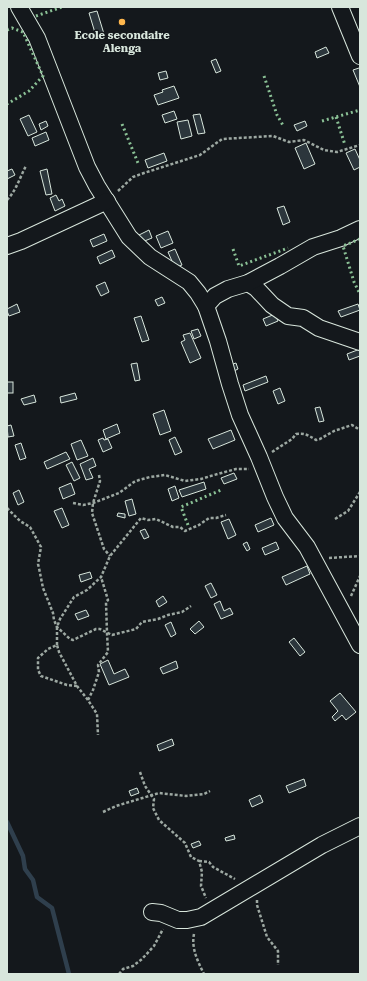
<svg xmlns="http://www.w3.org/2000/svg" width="367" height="981" viewBox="0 0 367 981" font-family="'Roboto Serif',serif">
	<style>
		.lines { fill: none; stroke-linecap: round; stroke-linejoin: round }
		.stream { stroke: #2f3f4d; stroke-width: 4.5 }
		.building { fill: #2c363c; stroke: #d8e6dc }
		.minor-casing { stroke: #d8e6dc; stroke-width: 18 }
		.path { stroke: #9da8a2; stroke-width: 2.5; stroke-dasharray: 3 2; stroke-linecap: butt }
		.minor { stroke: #14181c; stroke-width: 16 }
		.hedge { stroke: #8ac095; stroke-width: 3; stroke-dasharray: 2 3; stroke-linecap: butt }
		.poi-dot { fill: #ffb74d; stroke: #14181c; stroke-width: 1.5 }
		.labels { text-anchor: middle; stroke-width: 3; stroke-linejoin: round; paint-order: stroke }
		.poi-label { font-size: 11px; font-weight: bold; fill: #d8e6dc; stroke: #14181c }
	</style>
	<rect width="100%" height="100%" fill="#14181c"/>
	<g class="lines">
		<polyline class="stream" points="7,822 23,856 25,869 33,880 37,897 52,908 69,974"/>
	</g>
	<g class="building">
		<polygon points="97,11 104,34 96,36 89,13"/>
		<polygon points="326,47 329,53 317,58 315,52"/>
		<polygon points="216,59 221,71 216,73 211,61"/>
		<polygon points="359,68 360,69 360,87 353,70"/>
		<polygon points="166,71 168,78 160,80 158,73"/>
		<polygon points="174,86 179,98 158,105 154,95 163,92 162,90"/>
		<polygon points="174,111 177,119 165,123 162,115"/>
		<polygon points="200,114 205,133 198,134 193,115"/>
		<polygon points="29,115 37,132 28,136 20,119"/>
		<polygon points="188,120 192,136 181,139 177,122"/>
		<polygon points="46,121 48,126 41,130 39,124"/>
		<polygon points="305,121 307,126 297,131 294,125"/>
		<polygon points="46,132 49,140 35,146 32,138"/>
		<polygon points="306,143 315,164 304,169 295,148"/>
		<polygon points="355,149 360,160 360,167 354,170 346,153"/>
		<polygon points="164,153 167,161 148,168 145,160"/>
		<polygon points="12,169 15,175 7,179 7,171"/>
		<polygon points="47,169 52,194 46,195 40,171"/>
		<polygon points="56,195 59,201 62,199 65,206 55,211 50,198"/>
		<polygon points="284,206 290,222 283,225 277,208"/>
		<polygon points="149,230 152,238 142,242 139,235"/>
		<polygon points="168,231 173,243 161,248 156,236"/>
		<polygon points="104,234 107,241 93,247 90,240"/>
		<polygon points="175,249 182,265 175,268 168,252"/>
		<polygon points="112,250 115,257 100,264 97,257"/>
		<polygon points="105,282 109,292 101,296 96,286"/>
		<polygon points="162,297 165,303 158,306 155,300"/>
		<polygon points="17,304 20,312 9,316 7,311 7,309"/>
		<polygon points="358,304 360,310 341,317 338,311"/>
		<polygon points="275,314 278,321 266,326 263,319"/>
		<polygon points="141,316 149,340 142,342 134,318"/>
		<polygon points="198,329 201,336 194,339 191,331"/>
		<polygon points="190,333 201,358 190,363 181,342 185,340 183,335"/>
		<polygon points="360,349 360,356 349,360 347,354"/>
		<polygon points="137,363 140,380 135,381 131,364"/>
		<polygon points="236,363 238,369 232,372 230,365"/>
		<polygon points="266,376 268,382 245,391 243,385"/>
		<rect x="7" y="382" width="6" height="11"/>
		<polygon points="280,388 285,401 278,404 273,391"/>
		<polygon points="75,393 77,399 61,403 60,397"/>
		<polygon points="34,395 36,402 24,405 21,399"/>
		<polygon points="320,407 324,421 319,422 315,408"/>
		<polygon points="164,410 171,431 160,435 153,414"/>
		<polygon points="117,424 120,433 106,439 103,430"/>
		<polygon points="11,425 14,436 8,437 7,426"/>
		<polygon points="231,430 235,440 213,449 208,439"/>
		<polygon points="175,437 182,452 175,455 169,440"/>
		<polygon points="103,438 104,440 108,439 112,448 103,452 98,440"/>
		<polygon points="81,440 88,456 77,460 71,444"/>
		<polygon points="21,443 26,458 20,460 15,445"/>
		<polygon points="66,452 70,459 47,469 44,462"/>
		<polygon points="93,458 96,466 89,469 93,478 86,480 80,464"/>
		<polygon points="72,462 80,478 74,481 66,465"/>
		<polygon points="234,473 237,479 224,484 221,478"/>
		<polygon points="204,482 206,489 182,497 179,490"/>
		<polygon points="71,483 75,494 63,499 59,488"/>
		<polygon points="175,486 179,498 172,501 168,489"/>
		<polygon points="19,490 24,502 18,505 13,493"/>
		<polygon points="132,499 136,514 129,516 125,501"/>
		<polygon points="62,508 69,525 62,528 54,511"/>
		<polygon points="118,513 125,514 125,518 117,516"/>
		<polygon points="271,518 274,525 258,532 255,525"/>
		<polygon points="229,519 236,535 228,539 221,522"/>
		<polygon points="145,529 149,537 144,539 140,531"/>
		<polygon points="247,542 250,549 247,551 243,544"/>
		<polygon points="276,542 279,549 265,555 262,548"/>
		<polygon points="307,566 310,574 286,585 282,577"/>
		<polygon points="90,572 92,578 81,582 79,575"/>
		<polygon points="211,583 217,595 211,598 205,586"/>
		<polygon points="163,596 167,602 159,607 156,601"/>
		<polygon points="220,601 224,611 230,608 233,614 221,619 214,604"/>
		<polygon points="86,610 89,616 78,620 75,614"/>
		<polygon points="199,621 204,627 195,634 190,629"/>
		<polygon points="171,622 176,634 171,637 165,625"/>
		<polygon points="294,638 305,652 300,656 289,642"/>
		<polygon points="108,660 114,674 125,669 129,677 109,685 100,664"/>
		<polygon points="176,661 178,668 163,674 160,668"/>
		<polygon points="340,693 356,712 346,720 342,715 335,721 332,717 338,711 330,701"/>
		<polygon points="172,739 174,745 159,751 157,745"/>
		<polygon points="304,779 306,786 289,793 286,786"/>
		<polygon points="137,788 139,793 131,796 129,791"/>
		<polygon points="260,795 263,802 252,807 249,800"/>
		<polygon points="234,835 235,839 226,841 225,838"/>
		<polygon points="199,841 201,845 193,848 191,844"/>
	</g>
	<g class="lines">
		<g class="minor-casing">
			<g id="minor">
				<polyline points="19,7 37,38 87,167 97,186 129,237 150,257 189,282 198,293 206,306 218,341 230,384 240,415 259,457 275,497 285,518 307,547 360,645"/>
				<polyline points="340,7 360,56"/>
				<polyline points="7,246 21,241 107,201"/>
				<polyline points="248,283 256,288 272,305 288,316 303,318 319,328 360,342"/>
				<polyline points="206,306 215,296 228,289 248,283 280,266 313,247 341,238 360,229"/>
				<polyline points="152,912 161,913 178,920 187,920 201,917 322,845 360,826"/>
			</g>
		</g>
		<g class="path">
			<polyline points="118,191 133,177 144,173 200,155 222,139 273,136 289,142 304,140 324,150 337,152 360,145"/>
			<path d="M7,200C16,191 20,177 26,166"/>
			<path d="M272,452L292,439L296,434C305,433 308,435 316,440L320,439L334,431L352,425L360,430"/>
			<polyline points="99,475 100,481 93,503 92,513 104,549 110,556"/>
			<polyline points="73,503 83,505 93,503 119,493 134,482 139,480 150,477 165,475 185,481 201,479 214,475 236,469 249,469"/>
			<polyline points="7,508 20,521 30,527 41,547 38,564 39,568 43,588 53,613 54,620 57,627 70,639 73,640 96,629 100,629 112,635 136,629 142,622 158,619 168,615 182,612 191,606"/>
			<polyline points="335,519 348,511 360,492"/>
			<polyline points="329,558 360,556"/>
			<polyline points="351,596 360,576"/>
			<polyline points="57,645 57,627 60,619 74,597 87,590 101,577 110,556 141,518 148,520 156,519 173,527 180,527 185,531 199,525 209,518 216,518 226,515"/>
			<polyline points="77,686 67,685 41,676 38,670 38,658 48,649 57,645 59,652 77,686 88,700 97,714 98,735"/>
			<polyline points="88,700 93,690 99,672 98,665 108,652 107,633 106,602 108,600 101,577"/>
			<polyline points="140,772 145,786 154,799 153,808 159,820 185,843 191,857 199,861 202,872 201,886 206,898"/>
			<polyline points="103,812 116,806 159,793 186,796 204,794 210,791"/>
			<polyline points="199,861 209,862 213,867 235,879"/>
			<polyline points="257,900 257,905 267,937 278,951 278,965"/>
			<path d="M194,934C191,948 198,962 204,974"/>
			<polyline points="119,974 123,969 133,966 142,959 154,946 163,929"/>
		</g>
		<use href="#minor" class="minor"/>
		<g class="hedge">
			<polyline points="36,16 62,7"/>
			<polyline points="7,30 12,28 23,32 43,76 29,91 7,104"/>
			<polyline points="264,76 277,115 284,127"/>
			<polyline points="336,117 345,145"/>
			<polyline points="322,121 360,110"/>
			<polyline points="122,124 138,163"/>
			<polyline points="360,239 343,246 354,282 360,294"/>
			<polyline points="233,249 239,266 288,248"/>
			<polyline points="188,525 181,507 221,490"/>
		</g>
	</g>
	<circle class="poi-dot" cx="122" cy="22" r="4"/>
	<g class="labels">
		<g class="poi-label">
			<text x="122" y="39">Ecole secondaire<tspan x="122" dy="13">Alenga</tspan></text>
		</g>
	</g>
	<rect width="367" height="981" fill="none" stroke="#d8e6dc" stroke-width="16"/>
</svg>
